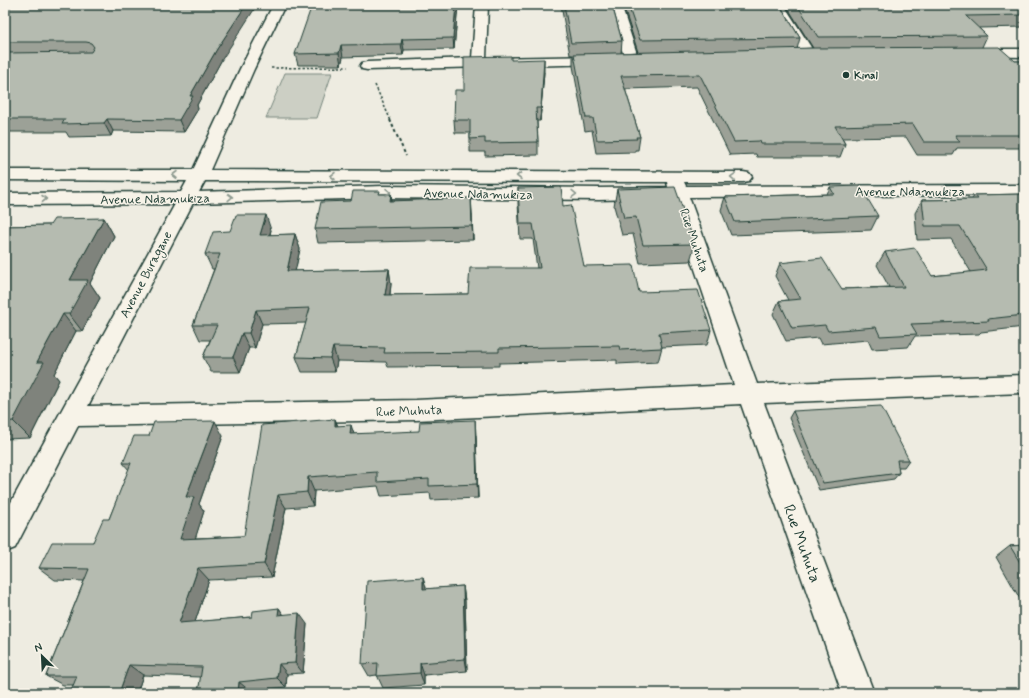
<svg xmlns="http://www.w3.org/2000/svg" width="1029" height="698" viewBox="0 0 1029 698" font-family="Mynerve,sans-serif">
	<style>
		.green { fill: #cccfc4; stroke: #76867c }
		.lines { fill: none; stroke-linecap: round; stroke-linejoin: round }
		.minor-casing { stroke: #1f3d34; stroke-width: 3 }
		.path-far1 { stroke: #1f3d34; stroke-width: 1.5; stroke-dasharray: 2.5 2; stroke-linecap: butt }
		.path { stroke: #1f3d34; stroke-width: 2; stroke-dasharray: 3 2.5; stroke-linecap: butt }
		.minor { fill: #f7f3e8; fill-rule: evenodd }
		.wall { fill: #9ca197; stroke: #1f3d34 }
		.shaded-wall { fill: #7f837b; stroke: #1f3d34 }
		.building { fill: #b5bbb0; stroke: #1f3d34 }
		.oneway { stroke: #8b988e }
		.poi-dot { fill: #1f3d34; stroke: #f7f3e8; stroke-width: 1.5 }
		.labels { text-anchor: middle; stroke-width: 3; stroke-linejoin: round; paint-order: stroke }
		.far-poi-label { font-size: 11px; font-weight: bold; fill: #1f3d34; stroke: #f7f3e8; text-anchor: start }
		.street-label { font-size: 13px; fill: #1f3d34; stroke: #f7f3e8 }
		.near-street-label { font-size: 16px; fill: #1f3d34; stroke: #f7f3e8 }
	</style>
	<rect width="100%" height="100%" fill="#eeece1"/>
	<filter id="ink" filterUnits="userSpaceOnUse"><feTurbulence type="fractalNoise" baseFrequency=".025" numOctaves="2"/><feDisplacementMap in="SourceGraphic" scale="8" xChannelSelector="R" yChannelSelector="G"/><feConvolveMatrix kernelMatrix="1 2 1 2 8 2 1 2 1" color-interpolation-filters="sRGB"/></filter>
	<g filter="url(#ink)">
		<polygon class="green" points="285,73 332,73 317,118 266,118"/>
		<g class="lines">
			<g class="minor-casing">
				<g id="minor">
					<path d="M273,5H285L254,69L210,170L743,172L749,173L752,177L749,181L743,182H684L686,186L1024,185V195L689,197L757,384L1024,375V393L764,403L874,693H842L741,404L416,420L78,426L15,548L5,552V513L175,204L5,205V193L181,192L187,181L5,180V170H193L240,69ZM205,181L667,182L668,187L599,188L383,186L199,192ZM383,198L599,200L671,198L734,385L416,400L88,406L193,203Z"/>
					<polygon points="476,5 488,5 486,58 603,56 608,57 610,60 608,63 603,64 367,70 362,69 360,66 362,63 367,62 472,58"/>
					<polygon points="609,5 621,5 639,60 637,63 627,63 625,60"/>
					<polygon points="772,5 784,5 816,55 814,58 804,58"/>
					<polygon points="977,49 1024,49 1024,57 972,56 970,53 972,50"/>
				</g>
			</g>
			<g class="path-far1">
				<polyline points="271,68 348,67"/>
				<polyline points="375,85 391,121"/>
			</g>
			<polyline class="path" points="390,120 406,156"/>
			<use href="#minor" class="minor"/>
		</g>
		<g class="wall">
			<polygon points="5,5 221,61 197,105 198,109 184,132 113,131 111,136 69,137 66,132 5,132"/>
			<polygon points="458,5 454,49 404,50 403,55 343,57 341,65 298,65 295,54"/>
			<polygon points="561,5 612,5 622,41 621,53 638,52 623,5 780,5 800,38 797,49 813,48 786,5 1024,5 1024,27 979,28 987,36 982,47 1015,61 1024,61 1024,148 957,148 953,155 917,155 906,137 842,138 845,144 840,157 757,157 756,154 730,155 697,87 625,89 640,137 638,150 635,150 635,152 596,153 592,130 585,131 573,66 573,55 570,55"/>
			<polygon points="511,60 544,72 540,121 537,121 538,142 538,155 485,156 485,152 470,152 470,133 455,133 454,120 464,90"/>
			<polygon points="830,187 878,216 871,230 731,235 721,210 725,197 827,194"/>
			<polygon points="518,188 563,206 584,266 639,292 711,330 707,345 662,347 658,362 617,364 617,360 499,363 499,366 388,367 386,362 337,361 335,372 302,372 296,357 306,323 262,324 255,348 249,348 240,372 211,372 203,357 210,340 200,340 193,325 214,269 212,269 205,254 271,230 270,235 295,234 300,249 295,271 389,269 391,284 390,295 468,294 537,268 533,239 520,239 518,203"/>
			<polygon points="617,189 695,244 690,261 640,263 633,234 622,235 614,206"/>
			<polygon points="381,194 391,194 392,201 471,198 473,240 318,243 315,229 351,201"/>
			<polygon points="1024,194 1024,327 981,332 979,334 915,336 908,347 872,349 868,340 821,344 818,338 786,341 773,314 779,301 788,300 775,276 780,263 842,289 889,287 877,265 885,252 932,276 971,272 951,239 917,240 915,213 922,200 972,199 975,195"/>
			<polygon points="104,218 114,236 90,283 100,298 82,331 76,331 54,374 59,380 30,438 5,439 5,226 50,225"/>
			<polygon points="793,411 909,460 904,467 898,467 899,473 894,479 819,490 789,418"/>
			<polygon points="335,419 338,426 354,434 476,435 478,498 431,500 430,493 381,496 378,486 314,491 313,506 286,508 272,577 209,580 195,622 252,617 279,608 283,614 307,624 303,673 287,674 286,687 250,691 250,693 198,693 201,677 143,675 137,693 70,693 73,685 63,685 46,676 84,581 55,580 39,568 93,542 109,519 129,470 123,463 223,436 199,504 204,511 195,538 244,536"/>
			<polygon points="1024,545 1024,606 996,557 1010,546"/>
			<polygon points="423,577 426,589 463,586 465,601 467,671 424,675 424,685 383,688 377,675 369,676 362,664"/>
		</g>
		<g class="shaded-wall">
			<polygon points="246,5 257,5 221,61 197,105 198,109 184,132 179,120 190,96 217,49"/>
			<polygon points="456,5 458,5 454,49 453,38"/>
			<polygon points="402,39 404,50 403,55 401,44"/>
			<polygon points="341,45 343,57 341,65 339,53"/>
			<polygon points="544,59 544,72 540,121 541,108"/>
			<polygon points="107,119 113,131 111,136 104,123"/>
			<polygon points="391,194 393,208 390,201"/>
			<polygon points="471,198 472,211 473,240 472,226"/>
			<polygon points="266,215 271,230 265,250 260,235"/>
			<polygon points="104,218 114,236 90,283 100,298 82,331 69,314 70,280"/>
			<polygon points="295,234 300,249 292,286 287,271"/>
			<polygon points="389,269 391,284 388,310 385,295"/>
			<polygon points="256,310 262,324 255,348 249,333"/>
			<polygon points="63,314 76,331 54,374 59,380 30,438 13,421 37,362"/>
			<polygon points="242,333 249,348 240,372 233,357"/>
			<polygon points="333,347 337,361 335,372 330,358"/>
			<polygon points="335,419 340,434 335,426"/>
			<polygon points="475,420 476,435 478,498 477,484"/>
			<polygon points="215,421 223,436 199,504 204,511 191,552 180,539 186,497"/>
			<polygon points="351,425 356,440 350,434"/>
			<polygon points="308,477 314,491 313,506 307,492"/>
			<polygon points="278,495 286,508 272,577 264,564"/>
			<polygon points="198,568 209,580 191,634 179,623"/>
			<polygon points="423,577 427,591 423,589"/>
			<polygon points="463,586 465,601 467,671 465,659"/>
			<polygon points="279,608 287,620 278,615"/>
			<polygon points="299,613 307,624 303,673 295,663"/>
			<polygon points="420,663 424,675 424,685 420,673"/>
			<polygon points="279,664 287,674 286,687 277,678"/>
			<polygon points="129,665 143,675 137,693 119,693"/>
			<polygon points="239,682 250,691 250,693 238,693"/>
		</g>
		<g class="building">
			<polygon points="5,5 246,5 217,49 190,96 193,96 179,120 107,119 104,123 62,124 65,119 5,119 5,53 91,52 94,47 91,43 86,42 5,42"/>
			<polygon points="312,5 456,5 453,38 402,39 401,44 341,45 339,53 295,54"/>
			<polygon points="564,5 612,5 622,41 571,43"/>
			<polygon points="628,5 780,5 800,38 640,40"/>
			<polygon points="797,5 1024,5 1024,15 966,16 987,36 818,37"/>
			<polygon points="999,47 1015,61 1024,61 1024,135 955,135 960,142 924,142 913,124 835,126 845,144 761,144 760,141 734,142 700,75 621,76 640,137 636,137 637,139 597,140 593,118 586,118 574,54 813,48"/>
			<polygon points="511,56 511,60 544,59 541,108 536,108 538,142 485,143 485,138 470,139 470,120 454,120 455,90 464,90 464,57"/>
			<polygon points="860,186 878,216 735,222 725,197 834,194 830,187"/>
			<polygon points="561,187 563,206 571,205 584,266 633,265 639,292 698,290 711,330 659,333 662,348 620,350 619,346 499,348 499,352 384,353 385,348 333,347 330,358 296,357 310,308 256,310 249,333 242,333 233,357 203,357 217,325 193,325 220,254 205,254 213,232 230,231 236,215 266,215 260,235 295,234 287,271 389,269 385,295 468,294 470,268 540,268 533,224 520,224 518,188"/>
			<polygon points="675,187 695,244 643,245 636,217 624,218 617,189"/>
			<polygon points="353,191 380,191 379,194 391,194 390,201 471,198 472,226 315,229 321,202 351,201"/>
			<polygon points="1024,194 1024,315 988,319 989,321 911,324 917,334 880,336 876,327 828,331 825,325 792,328 779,301 801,299 780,263 822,258 842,289 904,287 885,252 915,248 932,276 987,270 960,226 925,226 922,200 978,199 975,195"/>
			<polygon points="104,218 70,280 88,280 69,314 63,314 37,362 44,362 13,421 5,422 5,226 50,225 54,219"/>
			<polygon points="881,406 909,460 897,460 899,473 823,483 793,411"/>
			<polygon points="335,419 335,426 351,425 350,434 419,431 420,422 475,420 477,484 429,486 429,479 377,482 377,472 308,477 307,492 278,495 264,564 198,568 179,623 252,617 253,611 279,608 278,615 299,613 295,663 279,664 277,678 239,682 238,693 198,693 202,667 129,665 119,693 70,693 77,676 46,676 89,569 39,568 52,542 93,542 103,519 109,519 131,463 123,463 134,436 149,436 154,422 215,421 186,497 194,497 180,539 244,536 262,425"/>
			<polygon points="1024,545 1024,569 1010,546"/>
			<polygon points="423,577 423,589 463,586 465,659 420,663 420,673 377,676 378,663 362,664 367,581"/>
		</g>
		<defs><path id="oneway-chevron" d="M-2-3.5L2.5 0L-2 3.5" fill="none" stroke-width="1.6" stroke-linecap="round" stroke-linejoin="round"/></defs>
		<g class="oneway">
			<use href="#oneway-chevron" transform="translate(175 175) rotate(180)"/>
			<use href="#oneway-chevron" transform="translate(333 176) rotate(-180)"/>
			<use href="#oneway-chevron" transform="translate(519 176) rotate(-180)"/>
			<use href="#oneway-chevron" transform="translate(733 177) rotate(-179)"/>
			<use href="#oneway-chevron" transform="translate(388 192)"/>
			<use href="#oneway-chevron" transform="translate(574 194) rotate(1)"/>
			<use href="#oneway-chevron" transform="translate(230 197) rotate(-2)"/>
			<use href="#oneway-chevron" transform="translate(44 199)"/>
		</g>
	</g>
	<circle class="poi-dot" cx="846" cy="75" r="4"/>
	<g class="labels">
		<g class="far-poi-label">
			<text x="854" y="79">Kinal</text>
		</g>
		<g class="street-label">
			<text x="910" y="196">Avenue Ndamukiza</text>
			<text transform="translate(478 193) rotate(1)" y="5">Avenue Ndamukiza</text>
			<text transform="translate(155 198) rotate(-1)" y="5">Avenue Ndamukiza</text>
			<text transform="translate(695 240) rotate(71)" y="5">Rue Muhuta</text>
			<text transform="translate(145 274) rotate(-62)" y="5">Avenue Buragane</text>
			<text transform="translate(409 410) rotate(-2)" y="5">Rue Muhuta</text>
		</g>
		<g class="near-street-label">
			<text transform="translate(803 543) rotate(70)" y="6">Rue Muhuta</text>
		</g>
	</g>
	<rect width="1029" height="698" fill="none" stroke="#f7f3e8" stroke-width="20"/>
	<rect x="10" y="10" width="1009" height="678" fill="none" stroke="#1f3d34" stroke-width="1.5" filter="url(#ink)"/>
	<g transform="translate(42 656) rotate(336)" stroke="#f7f3e8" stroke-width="3" paint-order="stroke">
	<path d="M0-3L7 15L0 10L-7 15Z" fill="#1f3d34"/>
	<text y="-6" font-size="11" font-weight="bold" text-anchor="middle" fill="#1f3d34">N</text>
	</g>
</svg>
